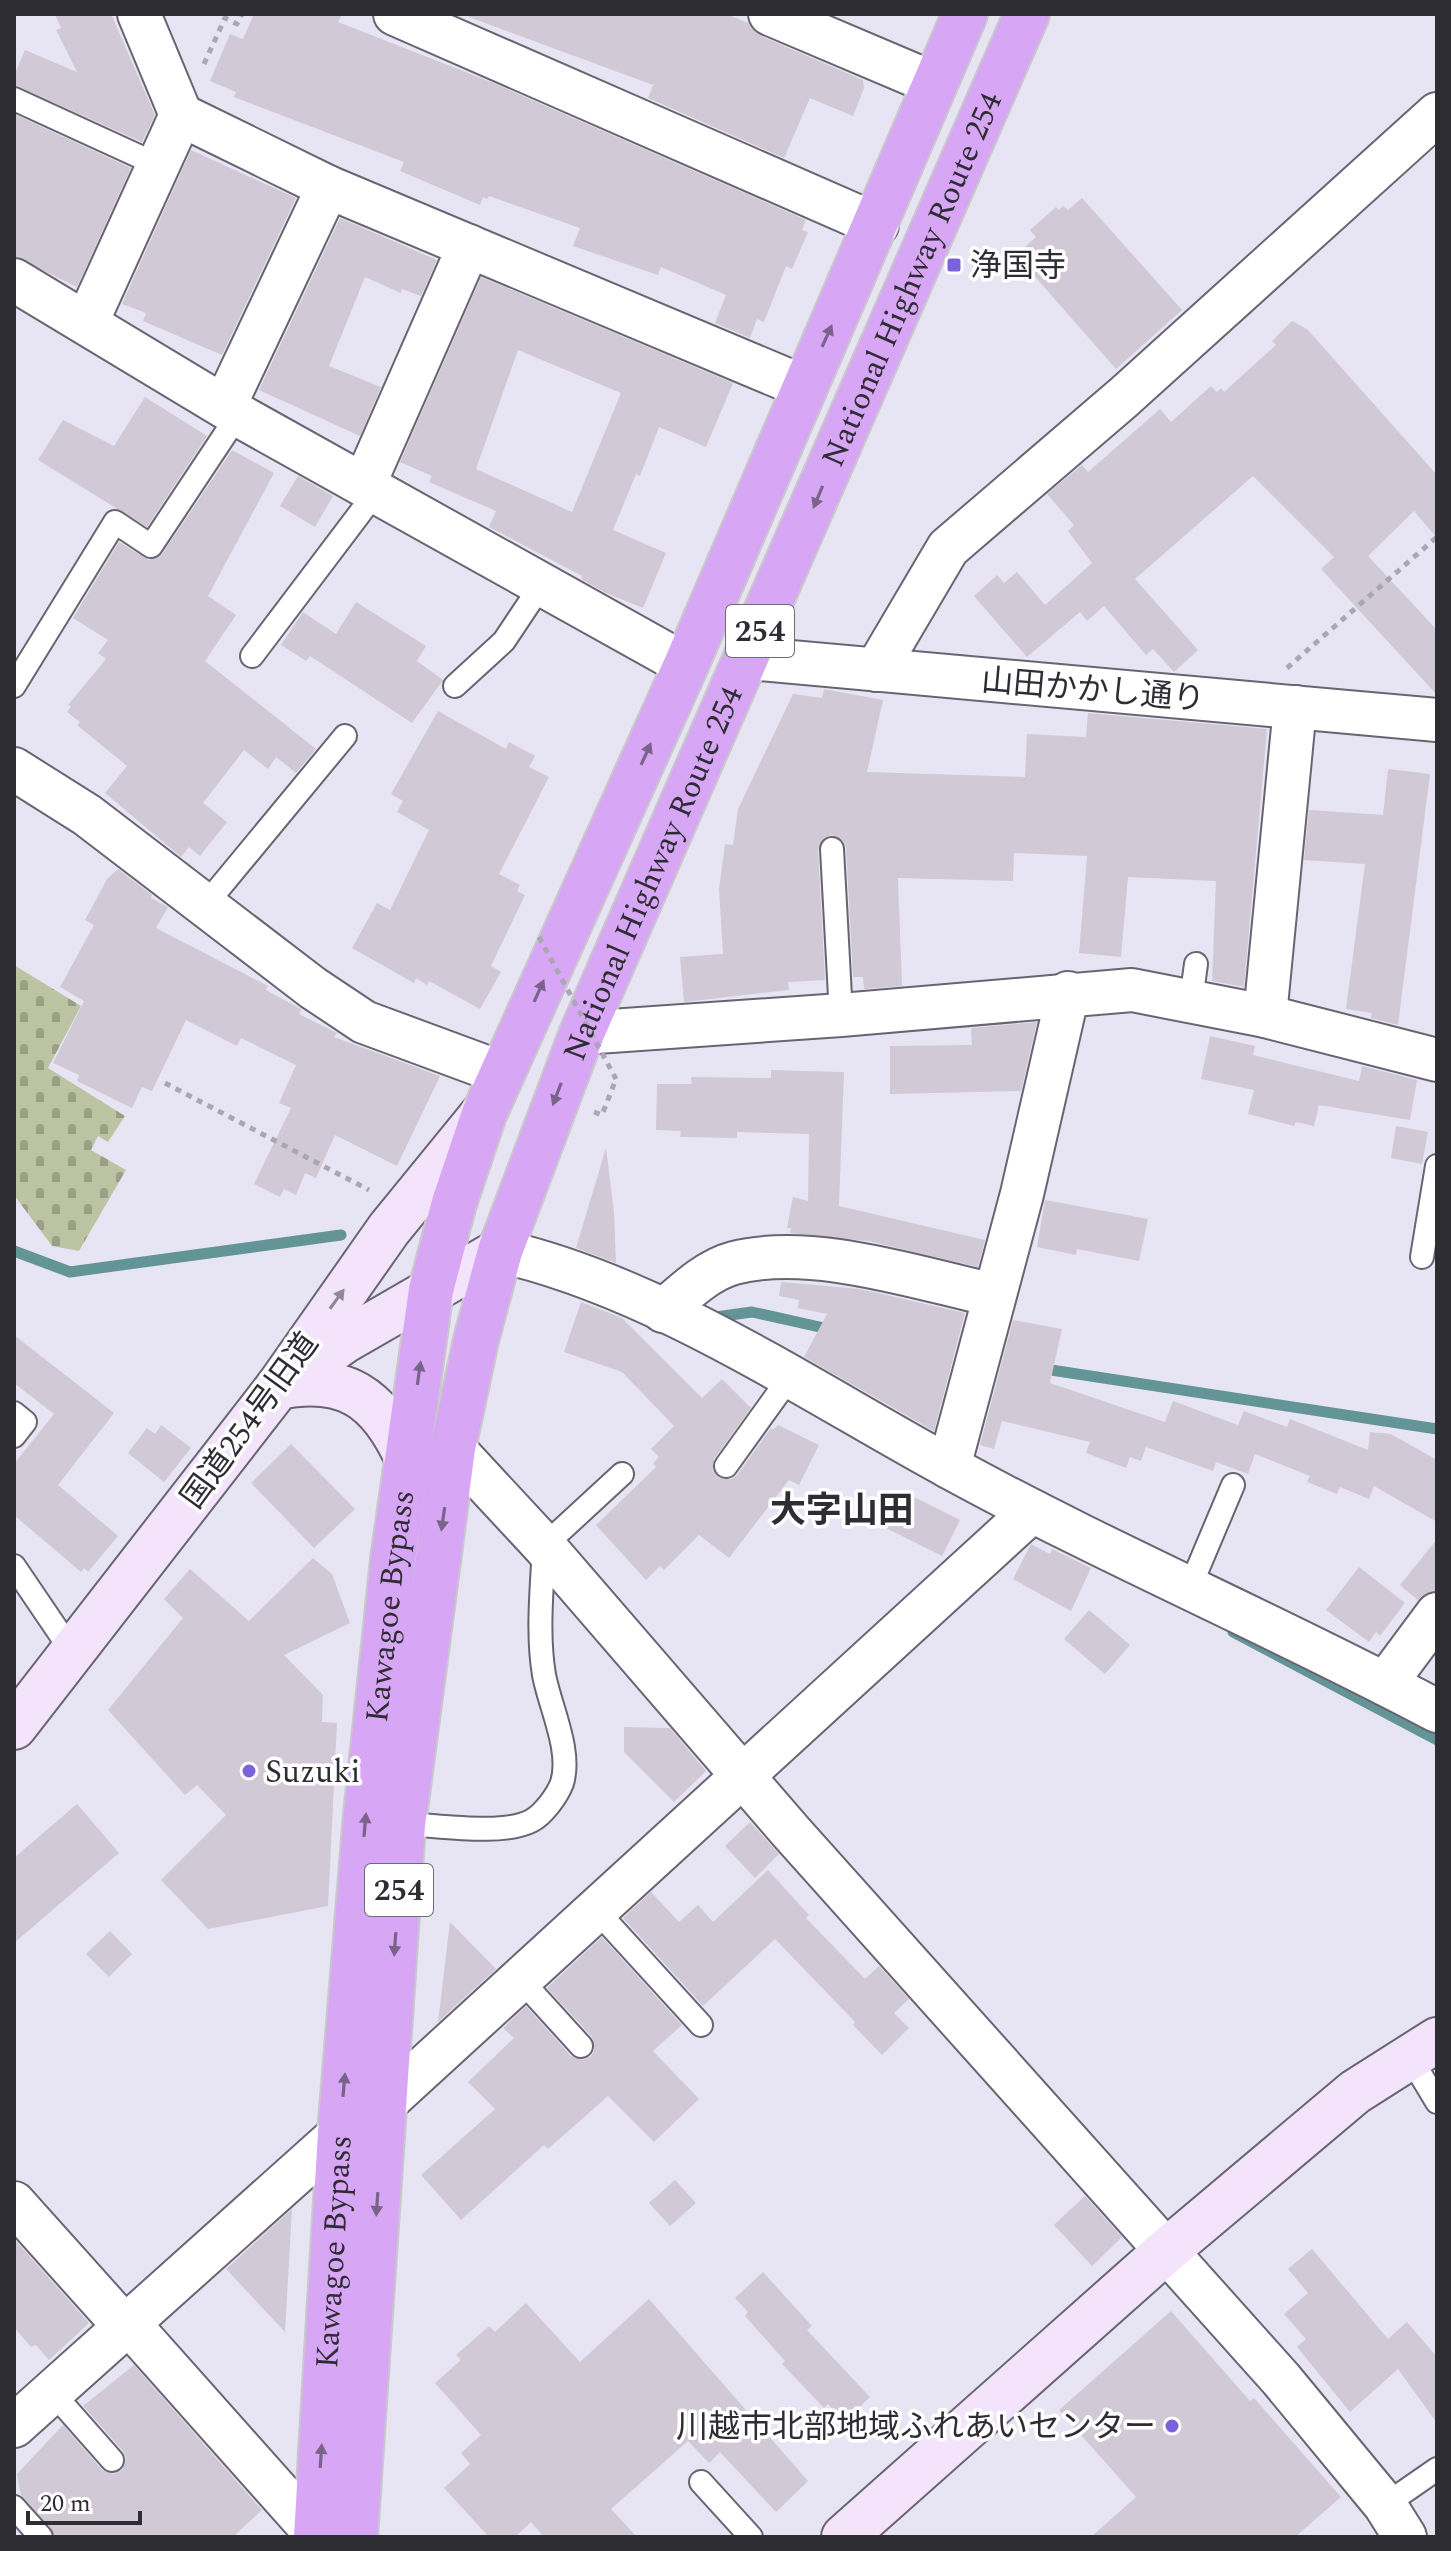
<svg xmlns="http://www.w3.org/2000/svg" width="1451" height="2551" viewBox="0 0 1451 2551" font-family="Spectral,'Noto Sans JP',serif">
	<style>
		.cemetery { fill: url(#cemetery-stones) }
		.lines { fill: none; stroke-linecap: round; stroke-linejoin: round }
		.stream { stroke: #639597; stroke-width: 11 }
		.building { fill: #d1c9d6; fill-rule: evenodd }
		.lane-casing { stroke: #686572; stroke-width: 26 }
		.street-casing { stroke: #686572; stroke-width: 46 }
		.secondary-casing { stroke: #686572; stroke-width: 48 }
		.highway-casing { stroke: #c9c8ca; stroke-width: 48 }
		.path { stroke: #a9a7b3; stroke-width: 5; stroke-dasharray: 6 6; stroke-linecap: butt }
		.lane { stroke: #fff; stroke-width: 22 }
		.street { stroke: #fff; stroke-width: 42 }
		.secondary { stroke: #f3e4fc; stroke-width: 44 }
		.highway { stroke: #d7a6f5; stroke-width: 44 }
		.path-bridge { stroke: #a9a7b3; stroke-width: 5; stroke-dasharray: 6 6; stroke-linecap: butt }
		.oneway { fill: #7a638a }
		.oneway2 { fill: #908898 }
		.poi-dot { fill: #7c61dc; stroke: #fff; stroke-width: 3 }
		.labels { text-anchor: middle; stroke-width: 7; stroke-linejoin: round; paint-order: stroke }
		.shield { fill: #fff; stroke: #6d6c70; stroke-width: 2 }
		.shield-label { font-size: 30px; font-weight: bold; fill: #2e2d33 }
		.poi-label { font-size: 32px; fill: #2e2d33; stroke: #fff; text-anchor: start }
		.street-label { font-size: 32px; fill: #2e2d33; stroke: #fff }
		.quarter-label { font-size: 36px; font-weight: bold; fill: #2e2d33; stroke: #fff }
	</style>
	<defs>
		<pattern id="cemetery-stones" width="16" height="16" patternUnits="userSpaceOnUse" patternTransform="scale(2)"><rect width="16" height="16" fill="#bcc4a3"/><path d="M2 7V4a2 2 0 0 1 4 0v3zM10 15v-3a2 2 0 0 1 4 0v3z" fill="#99a085"/></pattern>
	</defs>
	<rect width="100%" height="100%" fill="#e7e5f4"/>
	<polygon class="cemetery" points="14,965 81,1006 48,1068 125,1116 108,1142 98,1136 91,1150 126,1170 79,1251 52,1246 14,1195"/>
	<g class="lines">
		<g class="stream">
			<polyline points="14,1251 70,1272 341,1235"/>
			<polyline points="708,1318 752,1312 833,1330"/>
			<polyline points="1038,1368 1437,1429"/>
			<polyline points="1233,1632 1437,1740"/>
		</g>
	</g>
	<g class="building">
		<polygon points="55,14 111,14 155,115 142,142 14,85 14,76 25,50 77,72 56,30 61,28"/>
		<polygon points="254,14 342,14 338,22 491,82 806,220 802,230 808,232 792,269 786,266 764,322 757,319 750,338 715,323 726,295 661,267 658,275 573,246 580,228 489,196 487,199 483,197 480,205 400,171 404,162 234,97 236,92 210,81 230,34 243,39"/>
		<polygon points="470,14 726,14 748,23 761,36 863,80 864,88 853,116 810,98 784,158 648,98 653,85 469,17"/>
		<polygon points="14,114 131,168 77,287 14,256"/>
		<polygon points="191,150 296,198 222,355 143,321 146,313 122,304"/>
		<polygon points="1082,198 1182,310 1116,369 1016,255 1036,237 1030,230 1056,207 1059,210 1063,206 1068,210"/>
		<polygon points="340,218 437,260 421,296 402,289 401,293 365,277 329,366 381,387 360,436 259,390"/>
		<path d="M481,277L733,383L706,447L659,427L640,476L636,474L613,530L666,553L643,608L606,593L581,579L582,576L489,527L496,511L429,482L432,476L400,462ZM518,350L621,393L572,512L476,469Z"/>
		<polygon points="1292,321 1307,329 1437,475 1437,538 1414,511 1368,556 1437,630 1437,695 1321,569 1334,557 1253,476 1135,579 1198,650 1174,672 1153,649 1146,655 1104,606 1087,621 1080,612 1027,657 974,596 997,575 1004,583 1017,572 1045,605 1092,563 1068,531 1074,525 1047,494 1082,465 1088,472 1160,409 1171,422 1211,386 1217,392 1221,388 1224,392 1276,345 1272,341"/>
		<polygon points="145,397 207,436 147,527 38,460 63,420 114,446"/>
		<polygon points="232,450 274,473 208,596 236,615 205,661 316,749 296,773 276,757 268,769 244,750 203,803 227,822 200,856 189,847 181,857 105,793 127,766 77,725 80,722 67,712 71,707 68,705 106,659 98,653 108,640 73,618 119,542 149,560 162,554"/>
		<polygon points="298,476 333,496 315,527 280,506"/>
		<polygon points="356,602 426,646 417,661 443,680 412,723 310,656 306,661 281,645 303,612 336,634"/>
		<polygon points="824,689 883,700 867,772 1025,777 1027,734 1086,737 1088,713 1267,729 1244,987 1212,981 1216,881 1128,877 1121,957 1079,953 1087,856 1014,853 1013,881 898,878 902,986 864,989 863,977 853,977 846,847 843,841 832,835 824,838 818,850 825,980 788,982 789,990 684,1002 680,957 723,954 719,889 725,844 733,845 738,809 793,694 822,698"/>
		<polygon points="438,711 506,749 509,742 535,756 529,767 549,777 499,874 520,885 517,891 525,895 491,966 501,972 480,1009 429,981 427,985 416,978 414,983 352,948 377,903 390,910 429,830 397,812 403,801 391,794"/>
		<polygon points="1388,769 1430,774 1398,1025 1371,1018 1372,1013 1346,1009 1365,864 1304,860 1309,810 1383,815"/>
		<polygon points="118,869 152,895 151,898 168,907 156,928 268,986 266,990 301,1009 299,1014 337,1033 334,1037 440,1076 397,1166 335,1135 316,1178 305,1173 296,1195 284,1189 280,1197 254,1184 291,1108 279,1103 296,1065 241,1038 237,1046 186,1020 152,1091 142,1087 132,1108 77,1081 79,1075 53,1063 84,1001 60,987 94,925 85,920 107,879"/>
		<polygon points="1037,1022 1021,1091 890,1094 890,1046 972,1045 971,1028"/>
		<polygon points="1210,1036 1255,1046 1253,1055 1359,1081 1362,1066 1417,1080 1410,1120 1319,1105 1314,1126 1296,1122 1294,1126 1248,1114 1254,1090 1201,1079"/>
		<polygon points="771,1070 844,1072 839,1206 985,1240 978,1267 868,1241 790,1233 791,1228 787,1228 793,1197 808,1201 809,1134 737,1132 737,1138 680,1137 681,1131 656,1130 657,1084 692,1084 691,1077 771,1078"/>
		<polygon points="1396,1126 1428,1132 1422,1164 1391,1158"/>
		<polygon points="606,1148 614,1212 616,1263 576,1248"/>
		<polygon points="1045,1200 1148,1219 1139,1261 1077,1249 1076,1255 1037,1247"/>
		<polygon points="781,1282 860,1289 965,1313 934,1431 804,1357 827,1314 798,1308 799,1300 779,1296"/>
		<polygon points="581,1302 622,1318 702,1398 722,1379 751,1408 714,1459 713,1471 719,1478 731,1479 737,1475 771,1428 773,1430 778,1425 819,1445 799,1485 789,1480 729,1558 699,1535 664,1570 660,1566 646,1580 596,1525 656,1467 653,1463 659,1457 651,1449 674,1426 622,1372 564,1352"/>
		<polygon points="1013,1320 1062,1329 1050,1383 1165,1422 1173,1401 1238,1425 1244,1411 1287,1427 1290,1419 1368,1450 1370,1432 1391,1434 1437,1460 1437,1522 1374,1486 1369,1499 1340,1487 1337,1494 1307,1482 1310,1476 1255,1454 1248,1474 1216,1462 1213,1471 1146,1447 1141,1461 1130,1457 1126,1468 1086,1453 1090,1442 1002,1421 994,1449 980,1445"/>
		<polygon points="14,1335 114,1413 58,1485 118,1536 88,1572 84,1568 81,1572 14,1515 14,1464 54,1414 14,1383"/>
		<polygon points="161,1425 191,1448 164,1482 128,1453 147,1428 155,1434"/>
		<polygon points="291,1444 355,1509 314,1548 251,1483"/>
		<polygon points="902,1491 960,1520 942,1556 884,1527"/>
		<polygon points="1437,1539 1437,1590 1418,1600 1400,1585"/>
		<polygon points="1031,1544 1050,1554 1052,1549 1091,1568 1071,1611 1013,1579"/>
		<polygon points="313,1558 332,1574 350,1623 284,1655 323,1695 322,1722 337,1723 328,1906 208,1929 161,1880 226,1815 197,1785 185,1795 108,1710 183,1618 164,1599 190,1569 249,1621"/>
		<polygon points="1359,1567 1405,1603 1380,1636 1376,1632 1369,1642 1326,1610"/>
		<polygon points="1089,1610 1130,1645 1105,1674 1064,1639"/>
		<polygon points="624,1727 670,1728 706,1771 674,1802 624,1752"/>
		<polygon points="77,1804 119,1853 14,1943 14,1858"/>
		<polygon points="750,1822 779,1854 755,1878 725,1846"/>
		<polygon points="768,1870 809,1915 806,1918 865,1979 879,1966 909,1999 894,2013 909,2028 882,2055 853,2025 855,2022 775,1939 703,2006 623,1918 651,1892 679,1922 698,1905 713,1922"/>
		<polygon points="450,1922 496,1969 438,2022"/>
		<polygon points="110,1931 132,1954 109,1977 86,1954"/>
		<polygon points="602,1937 682,2025 653,2051 699,2099 654,2142 608,2096 548,2149 544,2145 461,2220 421,2175 495,2109 468,2082 514,2038 503,2028 526,2006 571,2056 583,2060 591,2056 594,2050 592,2037 547,1988"/>
		<polygon points="675,2180 696,2203 670,2226 649,2203"/>
		<polygon points="1085,2196 1122,2237 1092,2266 1054,2225"/>
		<polygon points="292,2209 285,2332 226,2269"/>
		<polygon points="14,2239 89,2323 49,2360 36,2345 31,2347 14,2327"/>
		<polygon points="1312,2249 1388,2339 1407,2322 1437,2357 1437,2423 1398,2369 1350,2412 1297,2347 1306,2339 1284,2314 1308,2293 1288,2269"/>
		<polygon points="763,2272 812,2326 807,2330 870,2397 844,2422 828,2404 824,2408 782,2364 785,2361 745,2316 748,2312 735,2298"/>
		<polygon points="649,2299 808,2481 776,2512 720,2452 709,2463 688,2441 611,2509 637,2537 544,2537 531,2522 515,2537 489,2537 444,2488 470,2464 461,2453 481,2435 435,2383 461,2360 456,2355 489,2326 495,2332 526,2303 580,2362"/>
		<polygon points="1171,2311 1250,2401 1254,2398 1341,2497 1295,2537 1091,2537 1136,2497 1059,2410"/>
		<polygon points="134,2365 262,2510 233,2537 55,2537 51,2528 21,2495 17,2474 63,2425 102,2470 114,2474 122,2470 126,2458 123,2451 83,2406"/>
	</g>
	<g class="lines">
		<g class="lane-casing">
			<g id="lane">
				<polyline points="14,99 158,165"/>
				<polyline points="252,656 376,492"/>
				<polyline points="14,686 115,522 151,546 238,415"/>
				<polyline points="455,686 504,641 542,584"/>
				<polyline points="832,849 841,1015"/>
				<polyline points="206,904 345,736"/>
				<polyline points="1191,1000 1196,964"/>
				<polyline points="1422,1257 1437,1166"/>
				<polyline points="14,1413 25,1422 14,1436"/>
				<polyline points="726,1466 790,1377"/>
				<polyline points="14,1566 73,1653"/>
				<polyline points="1190,1587 1233,1485"/>
				<path d="M403,1824C437,1825 502,1836 531,1821C543,1815 557,1796 562,1783C572,1751 550,1707 544,1675C537,1633 542,1588 544,1546L622,1474"/>
				<polyline points="597,1911 701,2025"/>
				<polyline points="521,1980 581,2046"/>
				<polyline points="1410,2057 1437,2102"/>
				<polyline points="52,2392 112,2460"/>
				<polyline points="701,2482 751,2537"/>
				<polyline points="1385,2505 1437,2469"/>
				<polyline points="14,2507 41,2537"/>
			</g>
		</g>
		<g class="street-casing">
			<g id="street">
				<polyline points="139,14 181,115 328,187 804,387"/>
				<polyline points="395,14 877,225"/>
				<polyline points="770,14 935,84"/>
				<polyline points="14,280 238,415 686,665"/>
				<polyline points="87,322 181,115"/>
				<polyline points="225,405 328,187"/>
				<polyline points="364,485 469,246"/>
				<polyline points="748,658 1437,720"/>
				<polyline points="876,670 948,548 1124,397 1437,114"/>
				<polyline points="14,769 87,815 313,988 364,1022 502,1073"/>
				<polyline points="1265,1016 1295,707"/>
				<polyline points="582,1033 841,1015 1132,990 1265,1016 1437,1060"/>
				<path d="M500,1251C658,1287 809,1391 951,1468C1110,1555 1277,1626 1437,1711"/>
				<path d="M663,1311C683,1294 707,1270 734,1263C812,1243 916,1278 994,1295"/>
				<polyline points="453,1448 544,1546 792,1833 1281,2379 1385,2505 1405,2537"/>
				<polyline points="949,1467 1022,1194 1068,993"/>
				<polyline points="1385,1684 1437,1614"/>
				<polyline points="384,2104 1032,1511"/>
				<polyline points="14,2203 126,2328"/>
				<polyline points="130,2325 316,2534"/>
				<polyline points="14,2426 340,2134"/>
			</g>
		</g>
		<g class="secondary-casing">
			<g id="secondary">
				<polyline points="297,1374 344,1341 500,1251"/>
				<path d="M278,1387C345,1374 379,1397 407,1458"/>
				<polyline points="14,1727 278,1387 389,1229 482,1115"/>
				<polyline points="844,2537 1165,2252 1355,2092 1437,2040"/>
			</g>
		</g>
		<g class="highway-casing">
			<g id="highway">
				<path id="s1" d="M316,2537L340,2134L366,1815L393,1560L431,1290L454,1203L484,1114L686,665L965,14"/>
				<path id="s2" d="M355,2537L403,1824L453,1448L476,1340L500,1251L582,1033L1027,14"/>
			</g>
		</g>
		<g class="path">
			<polyline points="204,64 225,18 237,24 242,14"/>
			<polyline points="1287,668 1437,537"/>
			<polyline points="165,1083 369,1190"/>
			<polyline points="594,1112 602,1115 616,1079"/>
		</g>
		<use href="#lane" class="lane"/>
		<use href="#street" class="street"/>
		<use href="#secondary" class="secondary"/>
		<use href="#highway" class="highway"/>
		<polyline class="path-bridge" points="539,937 616,1079"/>
	</g>
	<defs><path id="oneway-solid" d="M-6-.8H1V-3.2L6.5 0L1 3.2V.8H-6Z" transform="scale(2)"/></defs>
	<g class="oneway">
		<use href="#oneway-solid" transform="translate(827 336) rotate(-66)"/>
		<use href="#oneway-solid" transform="translate(818 497) rotate(113)"/>
		<use href="#oneway-solid" transform="translate(646 754) rotate(-66)"/>
		<use href="#oneway-solid" transform="translate(539 991) rotate(-66)"/>
		<use href="#oneway-solid" transform="translate(557 1094) rotate(111)"/>
		<use href="#oneway-solid" transform="translate(419 1373) rotate(-82)"/>
		<use href="#oneway-solid" transform="translate(443 1519) rotate(98)"/>
		<use href="#oneway-solid" transform="translate(365 1825) rotate(-85)"/>
		<use href="#oneway-solid" transform="translate(395 1944) rotate(94)"/>
		<use href="#oneway-solid" transform="translate(344 2085) rotate(-85)"/>
		<use href="#oneway-solid" transform="translate(377 2204) rotate(94)"/>
		<use href="#oneway-solid" transform="translate(321 2456) rotate(-86)"/>
	</g>
	<use class="oneway2" href="#oneway-solid" transform="translate(337 1299) rotate(-54)"/>
	<g class="poi-dot">
		<rect x="946" y="257" width="16" height="16" rx="4"/>
		<circle cx="249" cy="1771" r="8"/>
		<circle cx="1172" cy="2426" r="8"/>
	</g>
	<g class="labels">
		<g class="shield">
			<rect x="726" y="605" width="68" height="52" rx="6"/>
			<rect x="365" y="1864" width="68" height="52" rx="6"/>
		</g>
		<g class="shield-label">
			<text x="760" y="641">254</text>
			<text x="399" y="1900">254</text>
		</g>
		<g class="poi-label">
			<text x="970" y="276">浄国寺</text>
			<text x="265" y="1782">Suzuki</text>
			<text x="1156" y="2437" text-anchor="end">川越市北部地域ふれあいセンター</text>
		</g>
		<g class="street-label">
			<text dy="11" stroke="none"><textPath href="#s2" startOffset="2352">National Highway Route 254</textPath></text>
			<text transform="translate(1093 689) rotate(5)" y="11">山田かかし通り</text>
			<text dy="11" stroke="none"><textPath href="#s2" startOffset="1704">National Highway Route 254</textPath></text>
			<text transform="translate(249 1420) rotate(-54)" y="11">国道254号旧道</text>
			<text dy="11" stroke="none"><textPath href="#s1" startOffset="934">Kawagoe Bypass</textPath></text>
			<text dy="11" stroke="none"><textPath href="#s1" startOffset="286">Kawagoe Bypass</textPath></text>
		</g>
		<g class="quarter-label">
			<text x="842" y="1522">大字山田</text>
		</g>
	</g>
	<rect width="1451" height="2551" fill="none" stroke="#2e2d33" stroke-width="32"/>
	<path d="M28 2511v12h112v-12" fill="none" stroke="#2e2d33" stroke-width="4"/>
	<text x="40" y="2511" font-size="24" fill="#2e2d33" stroke="#ffffff" stroke-width="6" paint-order="stroke">20 m</text>
</svg>
